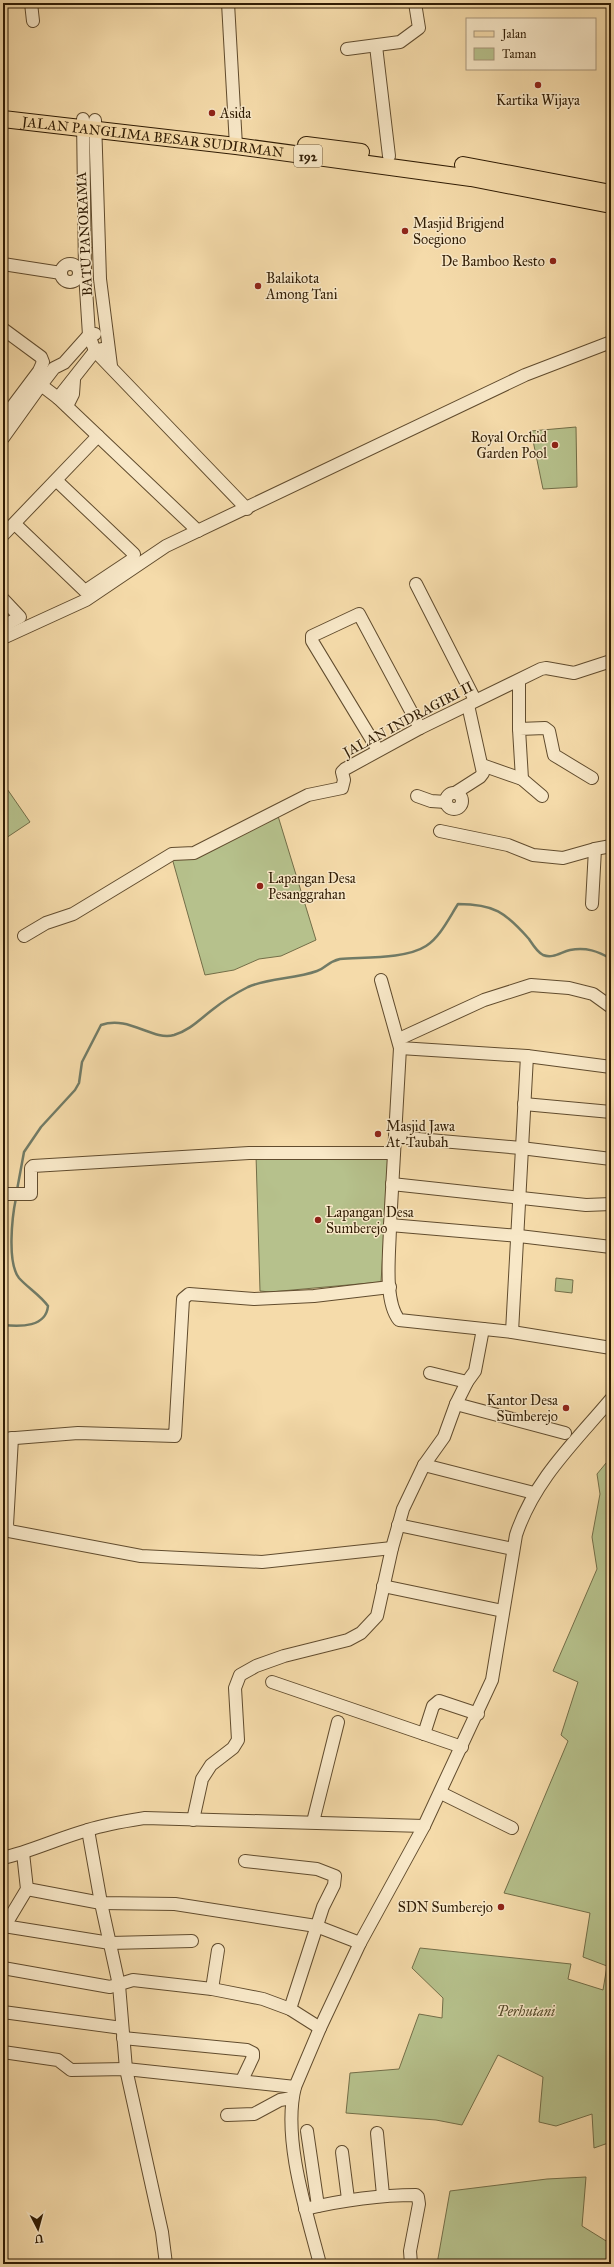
<svg xmlns="http://www.w3.org/2000/svg" width="614" height="2267" viewBox="0 0 614 2267" font-family="'IM FELL Great Primer',serif">
	<style>
		.green { fill: #b6c18c; stroke: #736e48 }
		.lines { fill: none; stroke-linecap: round; stroke-linejoin: round }
		.stream { stroke: #717b66; stroke-width: 2.5 }
		.minor-casing { stroke: #614c2e; stroke-width: 14 }
		.major-casing { stroke: #301c04; stroke-width: 18 }
		.minor { stroke: #f8e8c8; stroke-width: 12 }
		.major { stroke: #f5dbaa; stroke-width: 16 }
		.poi-dot { fill: #8f2418; stroke: #f8e8c8; stroke-width: 1.5 }
		.labels { text-anchor: middle; stroke-width: 3; stroke-linejoin: round; paint-order: stroke }
		.shield { fill: #f8e8c8; stroke: #6c593f; stroke-width: 1 }
		.shield-label { font-size: 13px; font-weight: bold; fill: #301c04 }
		.poi-label { font-size: 14px; fill: #301c04; stroke: #f8e8c8; text-anchor: start }
		.street-label { font-size: 14px; fill: #301c04; stroke: #f8e8c8 }
		.park-label { font-size: 14px; font-style: italic; fill: #584e2d; stroke: #f8e8c8 }
	</style>
	<rect width="100%" height="100%" fill="#f5dbaa"/>
	<filter id="stains"><feTurbulence type="fractalNoise" baseFrequency=".005" numOctaves="4"/><feColorMatrix values="0 0 0 0 .2 0 0 0 0 .09 0 0 0 0 .02 0 0 0 .5 -.17"/></filter>
	<radialGradient id="worn" r=".72"><stop offset=".6" stop-color="#630" stop-opacity="0"/><stop offset="1" stop-color="#630" stop-opacity=".3"/></radialGradient>
	<g class="green">
		<polygon points="576,427 577,487 543,489 531,431"/>
		<polygon points="3,783 30,822 3,840"/>
		<polygon points="278,816 316,940 281,956 259,959 234,970 205,975 172,858"/>
		<polygon points="256,1155 389,1158 381,1282 270,1292 260,1291"/>
		<polygon points="556,1278 573,1280 572,1293 555,1291"/>
		<polygon points="611,1457 611,2142 594,2148 592,2114 556,2126 539,2122 543,2077 498,2055 462,2125 436,2120 346,2113 350,2073 399,2069 419,2014 442,2018 443,1998 412,1968 420,1948 571,1964 568,1979 603,1990 607,1966 583,1957 590,1913 504,1893 568,1741 561,1735 578,1682 553,1671 597,1569 592,1537 600,1494 597,1474"/>
		<polygon points="586,2177 582,2226 611,2244 611,2264 437,2264 450,2191 547,2179"/>
	</g>
	<g class="lines">
		<g class="stream">
			<path d="M17,1190L24,1152L41,1127L75,1090L79,1083L82,1062L101,1025C129,1015 152,1041 174,1035C190,1030 199,1020 212,1010C222,1002 236,993 248,987C268,978 295,979 317,971C326,968 327,962 340,959C364,957 406,959 426,946C440,937 449,918 458,904C494,904 505,912 529,939C533,945 537,952 543,955C553,959 561,952 570,950C586,947 598,951 611,959"/>
			<path d="M3,1325C21,1327 46,1327 48,1306C40,1295 28,1288 19,1278C7,1263 12,1217 16,1198"/>
		</g>
		<g class="minor-casing">
			<g id="minor">
				<polyline points="31,3 33,21"/>
				<polyline points="228,3 236,146"/>
				<polyline points="376,46 389,156"/>
				<polyline points="347,49 400,42 419,28 415,3"/>
				<polyline points="83,119 85,273 89,335 95,351 247,509"/>
				<polyline points="95,120 100,279 111,366"/>
				<circle cx="70" cy="273" r="9"/>
				<polyline points="3,264 61,273"/>
				<polyline points="3,329 41,357 43,362 39,371 3,419"/>
				<polyline points="41,385 54,368 64,363 89,335 95,334"/>
				<polyline points="58,398 95,351 102,349"/>
				<polyline points="67,406 73,394 74,380"/>
				<polyline points="3,438 41,385 58,398 198,531"/>
				<polyline points="15,524 85,591 133,559 134,554 57,481"/>
				<polyline points="3,535 98,436"/>
				<polyline points="416,584 475,700"/>
				<polyline points="3,599 20,617 3,626"/>
				<polyline points="3,638 86,600 166,546 525,375 611,342"/>
				<polyline points="519,681 519,729"/>
				<polyline points="378,750 312,641 312,636 359,614 420,728"/>
				<polyline points="482,765 522,779 542,796"/>
				<polyline points="522,779 519,729 545,728 549,731 554,755 592,778"/>
				<polyline points="455,793 480,777 483,773 468,705"/>
				<circle cx="454" cy="801" r="8"/>
				<polyline points="417,796 431,801 446,802"/>
				<polyline points="440,831 508,845 533,855 563,858 595,849"/>
				<polyline points="592,904 595,849 611,846"/>
				<polyline points="24,936 46,923 73,914 172,854 194,853 308,795 342,788 344,780 342,772 345,769 420,728 541,669 546,668 574,673 611,661"/>
				<polyline points="381,980 400,1048 390,1225 519,1236 611,1247"/>
				<polyline points="399,1039 484,1000 531,985 569,988 593,994 611,1007"/>
				<polyline points="400,1048 527,1056 611,1067"/>
				<polyline points="524,1104 611,1112"/>
				<polyline points="395,1137 521,1148 611,1159"/>
				<polyline points="392,1184 586,1205 611,1204"/>
				<polyline points="3,1194 31,1194 31,1168 33,1166 249,1153 394,1153"/>
				<path d="M390,1225C390,1250 383,1300 399,1320L512,1332L611,1348"/>
				<polyline points="483,1329 475,1371 467,1382 456,1404 565,1433"/>
				<polyline points="512,1332 527,1056"/>
				<polyline points="430,1373 467,1382"/>
				<polyline points="12,1438 7,1525 9,1531 141,1556 262,1562 392,1548"/>
				<polyline points="3,1439 78,1433 175,1436 183,1299 189,1294 254,1299 314,1296 390,1287"/>
				<polyline points="424,1465 534,1493"/>
				<polyline points="398,1525 513,1549"/>
				<polyline points="383,1586 503,1611"/>
				<polyline points="272,1682 462,1747"/>
				<polyline points="424,1734 433,1706 439,1701 478,1714"/>
				<polyline points="441,1793 512,1828"/>
				<polyline points="193,1820 202,1779 211,1765 233,1748 238,1740 235,1688 240,1675 256,1666 284,1656 348,1640 361,1633 377,1616 392,1548 403,1509 424,1465 444,1437 456,1404"/>
				<polyline points="313,1822 338,1722"/>
				<polyline points="88,1830 101,1903 119,1985 126,2069 162,2232 166,2264"/>
				<path d="M3,1858C32,1851 59,1838 88,1830C106,1824 126,1821 145,1818L424,1826"/>
				<polyline points="245,1861 317,1869 335,1876 334,1885 323,1907 290,2009"/>
				<polyline points="27,1889 101,1903 175,1904 316,1926 360,1943"/>
				<polyline points="4,1926 110,1943 192,1941"/>
				<polyline points="3,1929 27,1889 23,1853"/>
				<polyline points="3,1968 110,1987 133,1980 212,1989 263,1999 290,2009 320,2028"/>
				<polyline points="212,1989 218,1950"/>
				<polyline points="3,2012 122,2028"/>
				<polyline points="123,2038 247,2050 253,2053 253,2057 242,2080"/>
				<polyline points="3,2052 58,2060 71,2070 126,2069 295,2087"/>
				<polyline points="227,2115 254,2114 280,2100 292,2098"/>
				<polyline points="307,2131 318,2206"/>
				<polyline points="377,2133 383,2195"/>
				<polyline points="342,2152 348,2199"/>
				<path d="M305,2209C343,2200 378,2195 416,2195L418,2197L419,2204L410,2251L411,2264"/>
				<path d="M320,2264C307,2214 282,2138 295,2087L320,2028L360,1943L424,1826L492,1680L516,1535C534,1480 575,1442 611,1399"/>
			</g>
		</g>
		<g class="major-casing">
			<g id="major">
				<path id="s1" d="M3,119L236,146L471,178L611,205"/>
				<polyline points="306,145 361,152"/>
				<polyline points="463,165 611,193"/>
			</g>
		</g>
		<use href="#minor" class="minor"/>
		<use href="#major" class="major"/>
	</g>
	<g class="poi-dot">
		<circle cx="538" cy="85" r="4"/>
		<circle cx="212" cy="113" r="4"/>
		<circle cx="405" cy="231" r="4"/>
		<circle cx="553" cy="261" r="4"/>
		<circle cx="258" cy="286" r="4"/>
		<circle cx="555" cy="445" r="4"/>
		<circle cx="260" cy="886" r="4"/>
		<circle cx="378" cy="1134" r="4"/>
		<circle cx="318" cy="1220" r="4"/>
		<circle cx="566" cy="1408" r="4"/>
		<circle cx="501" cy="1907" r="4"/>
	</g>
	<g class="labels">
		<rect class="shield" x="294" y="145" width="28" height="22" rx="3"/>
		<g class="shield-label">
			<text x="308" y="161">192</text>
		</g>
		<g class="poi-label">
			<text x="538" y="105" text-anchor="middle">Kartika Wijaya</text>
			<text x="220" y="118">Asida</text>
			<text x="413" y="228">Masjid Brigjend<tspan x="413" dy="16">Soegiono</tspan></text>
			<text x="545" y="266" text-anchor="end">De Bamboo Resto</text>
			<text x="266" y="283">Balaikota<tspan x="266" dy="16">Among Tani</tspan></text>
			<text x="547" y="442" text-anchor="end">Royal Orchid<tspan x="547" dy="16">Garden Pool</tspan></text>
			<text x="268" y="883">Lapangan Desa<tspan x="268" dy="16">Pesanggrahan</tspan></text>
			<text x="386" y="1131">Masjid Jawa<tspan x="386" dy="16">At-Taubah</tspan></text>
			<text x="326" y="1217">Lapangan Desa<tspan x="326" dy="16">Sumberejo</tspan></text>
			<text x="558" y="1405" text-anchor="end">Kantor Desa<tspan x="558" dy="16">Sumberejo</tspan></text>
			<text x="493" y="1912" text-anchor="end">SDN Sumberejo</text>
		</g>
		<g class="street-label">
			<text dy="5" stroke="none"><textPath href="#s1" startOffset="151">JALAN PANGLIMA BESAR SUDIRMAN</textPath></text>
			<text transform="translate(84 234) rotate(-93)" y="5">BATU PANORAMA</text>
			<text transform="translate(408 719) rotate(-28)" y="5">JALAN INDRAGIRI II</text>
		</g>
		<g class="park-label">
			<text x="526" y="2016">Perhutani</text>
		</g>
	</g>
	<rect width="614" height="2267" fill="none" stroke="#f5dbaa" stroke-width="16"/>
	<rect x="4" y="4" width="606" height="2259" fill="none" stroke="#301c04" stroke-width="2"/>
	<rect x="8" y="8" width="598" height="2251" fill="none" stroke="#301c04"/>
	<rect x="466" y="18" width="130" height="52" fill="#f8e8c8" stroke="#a8967a"/>
	<rect x="474" y="31" width="20" height="6" fill="#f5dbaa" stroke="#a8967a"/>
	<text x="502" y="38" font-size="12" fill="#301c04">Jalan</text>
	<rect x="474" y="48" width="20" height="12" fill="#b6c18c" stroke="#a8967a"/>
	<text x="502" y="58" font-size="12" fill="#301c04">Taman</text>
	<g transform="translate(38 2229) rotate(174)" stroke="#f8e8c8" stroke-width="3" paint-order="stroke">
	<path d="M0-3L7 15L0 10L-7 15Z" fill="#301c04"/>
	<text y="-6" font-size="11" font-weight="bold" text-anchor="middle" fill="#301c04">U</text>
	</g>
	<rect width="100%" height="100%" filter="url(#stains)"/>
	<rect width="100%" height="100%" fill="url(#worn)"/>
</svg>
